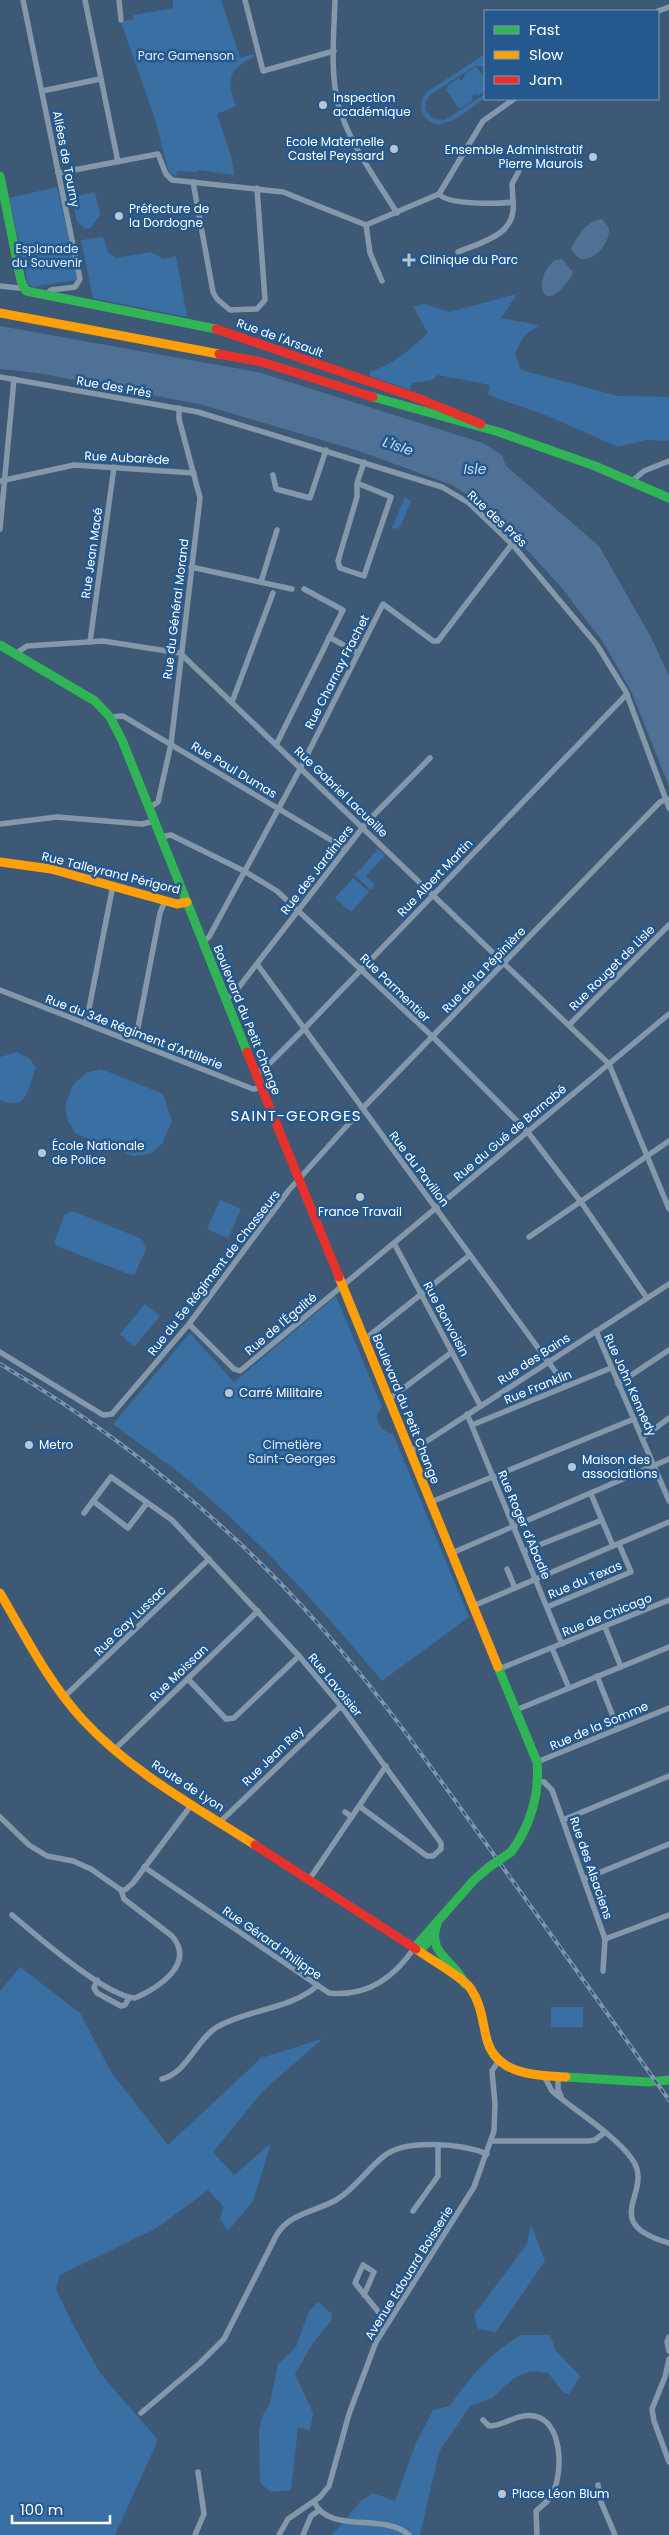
<svg xmlns="http://www.w3.org/2000/svg" width="669" height="2535" viewBox="0 0 669 2535" font-family="Poppins,sans-serif">
	<style>
		.green { fill: #3a6fa4 }
		.water { fill: #4e7195 }
		.lines { fill: none; stroke-linecap: round; stroke-linejoin: round }
		.street { stroke: #8498aa; stroke-width: 5.5 }
		.fast { stroke: #30b455; stroke-width: 9 }
		.slow { stroke: #ff9f0a; stroke-width: 9 }
		.jam { stroke: #e5322d; stroke-width: 9 }
		.rail-casing { stroke: #8495a9; stroke-width: 4 }
		.rail { stroke: #25598e; stroke-width: 2; stroke-dasharray: 5.5; stroke-linecap: butt }
		.fast-bridge { stroke: #30b455; stroke-width: 9 }
		.poi-dot { fill: #bbc5cf; stroke: #25598e; stroke-width: 2 }
		.labels { text-anchor: middle; stroke-width: 5; stroke-linejoin: round; paint-order: stroke }
		.park-label { font-size: 12px; fill: #daeaf8; stroke: #25598e }
		.poi-label { font-size: 12px; fill: #fff; stroke: #25598e; text-anchor: start }
		.street-label { font-size: 12px; fill: #fff; stroke: #25598e }
		.water-label { font-size: 14px; font-style: italic; fill: #c2daf2; stroke: #25598e }
		.quarter-label { font-size: 15px; letter-spacing: 1px; fill: #fff; stroke: #25598e }
	</style>
	<rect width="100%" height="100%" fill="#3d5976"/>
	<g class="green">
		<path d="M173,0H221L240,58L253,54L254,57C227,69 227,81 236,106L217,114L232,159L234,175L198,170V172L177,171L176,176L169,173L155,119L121,22L134,19L133,15L173,8Z"/>
		<path d="M485,54V59L482,61L485,62V66H475L430,95L426,102L425,109L433,119L445,120L485,94V98C468,110 432,144 421,108L422,100L427,92Z"/>
		<polygon points="476,67 485,78 485,91 478,96 476,94 472,97 473,100 461,108 458,107 446,90 448,89 447,86 459,78 461,81 465,77 464,75"/>
		<polygon points="57,187 78,278 75,280 32,287 28,283 9,198"/>
		<polygon points="95,192 100,215 91,228 86,229 77,222 72,197"/>
		<polygon points="103,237 108,252 116,258 151,252 163,259 176,256 187,317 93,298 81,240"/>
		<path d="M517,294L501,318L539,325L523,337L515,353L521,370L618,396L669,397V441L646,440L618,447L548,416L488,395L490,385L438,375L432,380L412,383L410,390L370,376V371C392,366 412,348 428,333L413,306L426,304L449,312Z"/>
		<polygon points="405,497 411,501 401,525 396,529 392,528"/>
		<polygon points="378,849 385,855 366,876 375,885 371,890 355,875"/>
		<polygon points="353,878 369,892 351,912 335,898"/>
		<path d="M17,1052L30,1059L36,1068C27,1090 28,1112 0,1100V1057Z"/>
		<polygon points="101,1069 163,1094 172,1121 162,1144 150,1154 133,1156 76,1134 68,1121 65,1106 73,1085 86,1073"/>
		<polygon points="220,1200 241,1209 228,1238 207,1229"/>
		<polygon points="72,1211 142,1239 146,1249 135,1274 131,1275 57,1246 54,1243 65,1214"/>
		<path d="M336,1296L382,1407L377,1416C378,1426 383,1432 393,1434L469,1617L382,1681C324,1611 261,1542 192,1483C167,1462 139,1444 113,1424L190,1333L234,1382Z"/>
		<polygon points="145,1304 160,1316 134,1347 120,1334"/>
		<polygon points="20,1967 80,2013 111,2072 168,2145 261,2058 322,2039 263,2091 213,2152 234,2175 271,2143 253,2201 228,2231 220,2220 223,2206 208,2190 157,2228 60,2275 56,2289 72,2323 100,2373 158,2440 115,2535 0,2535 0,1991"/>
		<rect x="551" y="2007" width="32" height="20"/>
		<polygon points="531,2224 545,2261 496,2332 478,2329 474,2315 527,2244"/>
		<polygon points="318,2302 332,2314 331,2321 313,2343 295,2374 313,2413 310,2430 298,2428 291,2490 271,2492 260,2483 259,2431 262,2417 270,2403 278,2364 296,2347 309,2311"/>
		<path d="M521,2335H550L556,2351L580,2376L569,2394L563,2392L548,2373L531,2371L514,2378L492,2398L470,2406L439,2452L420,2535H332L360,2502L373,2493L395,2501L416,2443L433,2410L450,2406C468,2379 492,2351 521,2335Z"/>
	</g>
	<g class="water">
		<path d="M602,219L609,228C610,242 596,261 580,259L571,250C575,238 588,219 602,219Z"/>
		<path d="M562,259L573,272C571,279 567,283 562,288C541,312 533,277 555,260Z"/>
		<polygon points="0,326 258,372 483,443 502,455 506,466 599,546 652,639 669,676 669,786 631,691 603,642 561,587 514,536 475,500 452,485 359,451 203,405 38,373 0,369"/>
	</g>
	<g class="lines">
		<g class="street">
			<polyline points="23,0 80,279 75,287 51,290 44,296"/>
			<polyline points="85,0 118,162"/>
			<polyline points="119,0 121,20"/>
			<polyline points="245,0 263,71 334,51"/>
			<path d="M335,0C334,34 330,71 338,104C349,143 376,179 397,213"/>
			<polyline points="658,11 669,7"/>
			<polyline points="42,91 100,79"/>
			<polyline points="58,173 158,154 166,174 172,180 283,192 366,225 439,194 483,121 514,99"/>
			<polyline points="193,182 213,292 217,299 230,310 257,309 265,300 257,188"/>
			<path d="M439,194C447,205 499,204 513,202C517,235 482,242 458,252"/>
			<polyline points="513,202 512,184 522,165"/>
			<polyline points="366,225 370,253 382,281"/>
			<polyline points="0,286 19,288 23,287"/>
			<polyline points="0,377 198,412 442,487 469,503 512,544 597,645 626,692 669,808"/>
			<polyline points="273,475 276,489 310,498 326,450"/>
			<polyline points="0,481 74,465 194,473"/>
			<polyline points="631,482 644,471 669,461"/>
			<polyline points="357,483 391,497 364,576 340,568 338,561 357,497 357,483 364,462"/>
			<polyline points="0,529 14,379"/>
			<polyline points="191,567 292,589"/>
			<polyline points="261,582 277,530"/>
			<polyline points="329,637 358,653"/>
			<polyline points="90,642 114,467"/>
			<polyline points="15,654 27,646 103,641 180,653 609,1064 669,1209"/>
			<polyline points="232,702 273,593"/>
			<polyline points="110,717 123,716 346,849"/>
			<polyline points="276,745 343,610 304,589"/>
			<polyline points="149,808 158,802 171,744 200,498 179,419 179,408"/>
			<polyline points="0,824 57,817 142,824 154,821"/>
			<polyline points="161,837 171,835 244,871 277,891 433,1037 527,1131 581,1202 647,1298"/>
			<polyline points="203,942 209,937 300,769 383,604 433,641 438,641 512,544"/>
			<polyline points="257,964 566,1386"/>
			<polyline points="0,990 253,1089 261,1088"/>
			<polyline points="225,1000 235,992 366,823 430,758"/>
			<polyline points="86,1024 113,885"/>
			<polyline points="569,1025 669,925"/>
			<polyline points="135,1043 160,913 165,901"/>
			<polyline points="256,1075 264,1069 304,1029 627,694"/>
			<polyline points="529,1237 669,1141"/>
			<polyline points="394,1243 480,1405"/>
			<polyline points="189,1324 234,1369 240,1371 669,1014"/>
			<polyline points="596,1331 669,1501"/>
			<polyline points="364,1340 470,1255"/>
			<polyline points="0,1352 103,1415 112,1414 189,1324 289,1190 362,1109 660,802 667,799"/>
			<polyline points="618,1384 669,1350"/>
			<polyline points="389,1399 452,1352"/>
			<polyline points="467,1414 562,1644"/>
			<polyline points="472,1425 611,1368"/>
			<polyline points="642,1438 669,1418"/>
			<polyline points="410,1452 669,1284"/>
			<polyline points="591,1494 613,1546"/>
			<polyline points="93,1501 128,1528 147,1503"/>
			<polyline points="431,1502 634,1419"/>
			<polyline points="84,1513 111,1477 172,1520 299,1656 341,1706 441,1843 441,1849 433,1856 427,1856 359,1806"/>
			<polyline points="524,1551 602,1520"/>
			<polyline points="452,1553 669,1459"/>
			<polyline points="507,1569 515,1588"/>
			<polyline points="473,1606 669,1522"/>
			<polyline points="547,1607 631,1572 619,1544"/>
			<polyline points="605,1627 621,1667"/>
			<polyline points="552,1648 569,1688"/>
			<polyline points="499,1669 669,1600"/>
			<polyline points="597,1676 618,1729"/>
			<polyline points="188,1679 226,1719 234,1718 299,1656"/>
			<polyline points="64,1697 209,1559"/>
			<polyline points="516,1710 669,1647"/>
			<polyline points="114,1750 258,1611"/>
			<polyline points="537,1762 669,1708"/>
			<polyline points="538,1781 544,1782 552,1790 605,1939 603,1971"/>
			<polyline points="345,1812 352,1817"/>
			<polyline points="0,1817 29,1845 47,1856 73,1861 91,1869 121,1890"/>
			<polyline points="563,1820 669,1776"/>
			<polyline points="220,1822 341,1706"/>
			<path d="M144,1867L329,1993C367,1997 394,1978 414,1948"/>
			<polyline points="584,1879 669,1844"/>
			<polyline points="309,1880 386,1766"/>
			<polyline points="121,1890 125,1890 133,1883 192,1804"/>
			<path d="M12,1915C36,1935 105,1996 135,1998C158,1988 196,1964 172,1936L124,1899L121,1890"/>
			<polyline points="605,1939 669,1915"/>
			<polyline points="97,1980 94,1988 97,1993 121,2006 125,2005 129,1998"/>
			<path d="M544,2076L552,2091C575,2111 614,2134 632,2159C656,2192 596,2222 669,2243"/>
			<polyline points="558,2076 558,2089 561,2096"/>
			<path d="M162,2079C187,2073 196,2040 217,2027C248,2009 289,2010 317,1986"/>
			<polyline points="492,2141 589,2141 595,2140 604,2133"/>
			<polyline points="413,2211 438,2176 438,2145"/>
			<polyline points="364,2295 374,2272 363,2265 355,2283 385,2320 388,2323"/>
			<polyline points="669,2337 667,2342 669,2351"/>
			<polyline points="669,2359 665,2377 652,2409 654,2421 669,2462"/>
			<path d="M141,2413L200,2363L224,2339L276,2236C289,2213 315,2212 336,2200C355,2189 367,2169 384,2156C406,2138 463,2144 487,2154"/>
			<path d="M483,2420L489,2426C504,2426 517,2413 534,2416C562,2421 563,2469 554,2490C551,2499 543,2505 536,2511L537,2535"/>
			<polyline points="598,2485 601,2502 615,2535"/>
			<path d="M314,2502C330,2535 383,2512 409,2535"/>
			<polyline points="195,2535 204,2514 198,2472"/>
			<polyline points="279,2535 288,2519 320,2497 329,2486 349,2414 376,2342 474,2187 494,2131 495,2104 492,2071 499,2060"/>
			<polyline points="303,2535 311,2516 318,2511"/>
		</g>
		<g class="fast">
			<polyline points="0,176 21,281 26,291 216,329"/>
			<polyline points="373,397 499,432 595,466 669,498"/>
			<polyline points="0,645 95,701 110,717 122,740 247,1052"/>
			<path d="M498,1667L537,1762C540,1794 530,1827 511,1852"/>
			<path d="M437,1924C426,1954 455,1960 465,1984"/>
			<polyline points="414,1948 474,1880 489,1867"/>
			<polyline points="414,1948 423,1947 433,1937"/>
			<polyline points="566,2077 648,2082 669,2080"/>
		</g>
		<g class="slow">
			<polyline points="0,313 219,354"/>
			<polyline points="0,862 51,869 177,904 187,902"/>
			<polyline points="339,1277 498,1667"/>
			<path d="M0,1593C25,1636 49,1683 83,1720C131,1772 196,1807 255,1845"/>
			<path d="M416,1949C428,1958 464,1978 471,1989C481,2004 482,2019 486,2036C494,2075 534,2075 566,2077"/>
		</g>
		<g class="jam">
			<polyline points="216,329 420,399 481,424"/>
			<polyline points="219,354 262,362 373,397"/>
			<polyline points="247,1052 339,1277"/>
			<polyline points="255,1845 416,1949"/>
		</g>
		<g class="rail-casing">
			<path id="rail" d="M0,1364C118,1434 228,1522 319,1625C380,1694 433,1770 487,1845C548,1930 608,2015 669,2100"/>
		</g>
		<use href="#rail" class="rail"/>
		<polyline class="fast-bridge" points="489,1867 511,1852"/>
	</g>
	<g class="poi-dot">
		<circle cx="323" cy="105" r="5"/>
		<circle cx="394" cy="149" r="5"/>
		<circle cx="593" cy="157" r="5"/>
		<circle cx="119" cy="216" r="5"/>
		<path d="M406.5 252.5h5v5h5v5h-5v5h-5v-5h-5v-5h5z"/>
		<circle cx="42" cy="1153" r="5"/>
		<circle cx="360" cy="1197" r="5"/>
		<circle cx="229" cy="1393" r="5"/>
		<circle cx="29" cy="1445" r="5"/>
		<circle cx="572" cy="1467" r="5"/>
		<circle cx="502" cy="2494" r="5"/>
	</g>
	<g class="labels">
		<g class="park-label">
			<text x="186" y="60">Parc Gamenson</text>
			<text x="47" y="253">Esplanade<tspan x="47" dy="14">du Souvenir</tspan></text>
			<text x="292" y="1449">Cimetière<tspan x="292" dy="14">Saint-Georges</tspan></text>
		</g>
		<g class="poi-label">
			<text x="333" y="102">Inspection<tspan x="333" dy="14">académique</tspan></text>
			<text x="384" y="146" text-anchor="end">Ecole Maternelle<tspan x="384" dy="14">Castel Peyssard</tspan></text>
			<text x="583" y="154" text-anchor="end">Ensemble Administratif<tspan x="583" dy="14">Pierre Maurois</tspan></text>
			<text x="129" y="213">Préfecture de<tspan x="129" dy="14">la Dordogne</tspan></text>
			<text x="420" y="264">Clinique du Parc</text>
			<text x="52" y="1150">École Nationale<tspan x="52" dy="14">de Police</tspan></text>
			<text x="360" y="1216" text-anchor="middle">France Travail</text>
			<text x="239" y="1397">Carré Militaire</text>
			<text x="39" y="1449">Metro</text>
			<text x="582" y="1464">Maison des<tspan x="582" dy="14">associations</tspan></text>
			<text x="512" y="2498">Place Léon Blum</text>
		</g>
		<g class="street-label">
			<text transform="translate(66 159) rotate(79)" y="4">Allées de Tourny</text>
			<text transform="translate(280 338) rotate(20)" y="4">Rue de l'Arsault</text>
			<text transform="translate(114 387) rotate(10)" y="4">Rue des Prés</text>
			<text transform="translate(127 458) rotate(3)" y="4">Rue Aubarède</text>
			<text transform="translate(497 519) rotate(43)" y="4">Rue des Prés</text>
			<text transform="translate(92 553) rotate(-82)" y="4">Rue Jean Macé</text>
			<text transform="translate(176 609) rotate(-83)" y="4">Rue du Général Morand</text>
			<text transform="translate(337 672) rotate(-63)" y="4">Rue Charnay Frachet</text>
			<text transform="translate(234 770) rotate(31)" y="4">Rue Paul Dumas</text>
			<text transform="translate(341 792) rotate(44)" y="4">Rue Gabriel Lacueille</text>
			<text transform="translate(317 870) rotate(-52)" y="4">Rue des Jardiniers</text>
			<text transform="translate(111 873) rotate(14)" y="4">Rue Talleyrand Périgord</text>
			<text transform="translate(435 878) rotate(-46)" y="4">Rue Albert Martin</text>
			<text transform="translate(612 968) rotate(-45)" y="4">Rue Rouget de Lisle</text>
			<text transform="translate(484 970) rotate(-46)" y="4">Rue de la Pépinière</text>
			<text transform="translate(395 988) rotate(44)" y="4">Rue Parmentier</text>
			<text transform="translate(247 1020) rotate(68)" y="4">Boulevard du Petit Change</text>
			<text transform="translate(134 1032) rotate(21)" y="4">Rue du 34e Régiment d'Artillerie</text>
			<text transform="translate(510 1133) rotate(-40)" y="4">Rue du Gué de Barnabé</text>
			<text transform="translate(419 1169) rotate(53)" y="4">Rue du Pavillon</text>
			<text transform="translate(214 1273) rotate(-52)" y="4">Rue du 5e Régiment de Chasseurs</text>
			<text transform="translate(446 1319) rotate(62)" y="4">Rue Bonvoisin</text>
			<text transform="translate(281 1324) rotate(-40)" y="4">Rue de l'Égalité</text>
			<text transform="translate(534 1359) rotate(-33)" y="4">Rue des Bains</text>
			<text transform="translate(630 1385) rotate(66)" y="4">Rue John Kennedy</text>
			<text transform="translate(538 1387) rotate(-22)" y="4">Rue Franklin</text>
			<text transform="translate(406 1409) rotate(68)" y="4">Boulevard du Petit Change</text>
			<text transform="translate(524 1525) rotate(67)" y="4">Rue Roger d'Abadie</text>
			<text transform="translate(585 1580) rotate(-23)" y="4">Rue du Texas</text>
			<text transform="translate(607 1615) rotate(-22)" y="4">Rue de Chicago</text>
			<text transform="translate(130 1621) rotate(-44)" y="4">Rue Gay Lussac</text>
			<text transform="translate(179 1673) rotate(-44)" y="4">Rue Moissan</text>
			<text transform="translate(335 1685) rotate(51)" y="4">Rue Lavoisier</text>
			<text transform="translate(599 1726) rotate(-23)" y="4">Rue de la Somme</text>
			<text transform="translate(273 1756) rotate(-44)" y="4">Rue Jean Rey</text>
			<text transform="translate(188 1786) rotate(33)" y="4">Route de Lyon</text>
			<text transform="translate(591 1868) rotate(71)" y="4">Rue des Alsaciens</text>
			<text transform="translate(272 1943) rotate(35)" y="4">Rue Gérard Philippe</text>
			<text transform="translate(409 2273) rotate(-58)" y="4">Avenue Edouard Boisserie</text>
		</g>
		<g class="water-label">
			<text transform="translate(398 446) rotate(19)" y="5">L'Isle</text>
			<text x="475" y="474">Isle</text>
		</g>
		<g class="quarter-label">
			<text x="296" y="1121">SAINT-GEORGES</text>
		</g>
	</g>
	<rect x="484" y="10" width="175" height="90" fill="#25598e" stroke="#7c9bbb"/>
	<rect x="494" y="26" width="25" height="8" fill="#30b455" stroke="#7c9bbb"/>
	<text x="529" y="35" font-size="15" fill="#ffffff">Fast</text>
	<rect x="494" y="51" width="25" height="8" fill="#ff9f0a" stroke="#7c9bbb"/>
	<text x="529" y="60" font-size="15" fill="#ffffff">Slow</text>
	<rect x="494" y="76" width="25" height="8" fill="#e5322d" stroke="#7c9bbb"/>
	<text x="529" y="85" font-size="15" fill="#ffffff">Jam</text>
	<path d="M12 2515v8h98v-8" fill="none" stroke="#ffffff" stroke-width="2.5"/>
	<text x="20" y="2515" font-size="15" fill="#ffffff" stroke="#25598e" stroke-width="4" paint-order="stroke">100 m</text>
</svg>
